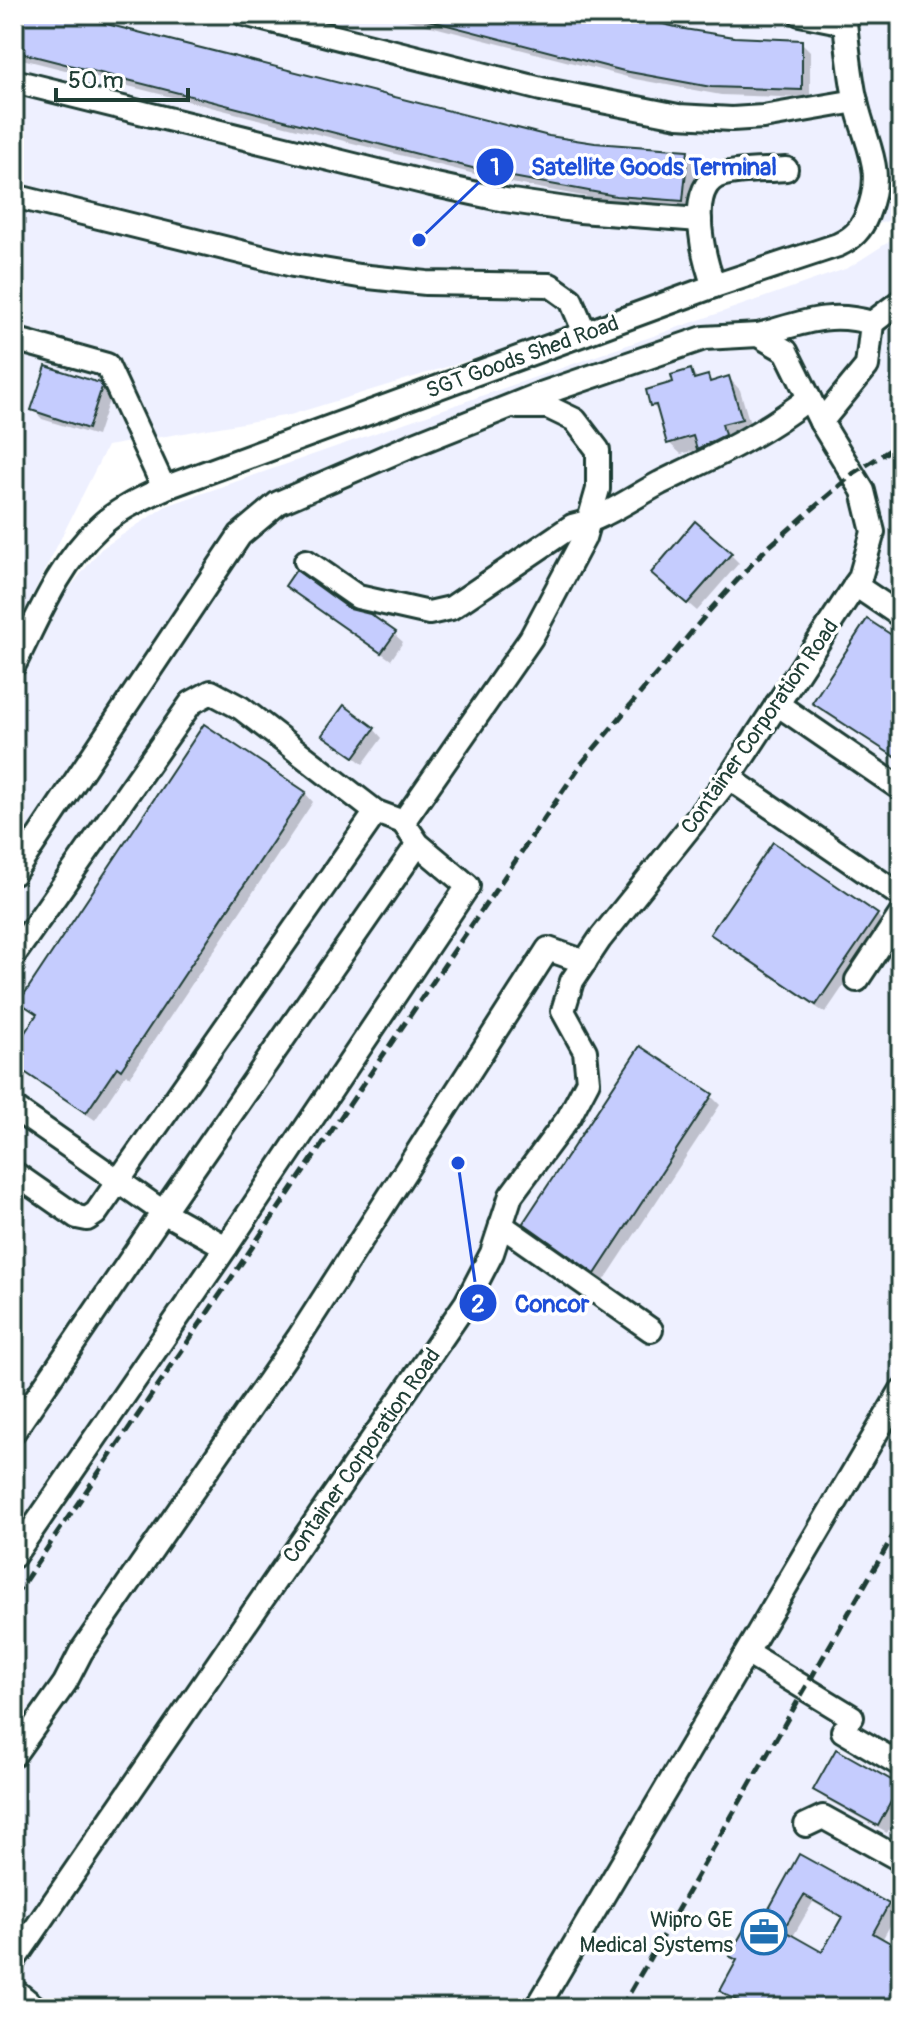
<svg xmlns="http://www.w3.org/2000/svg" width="915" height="2022" viewBox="0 0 915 2022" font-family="Pangolin,sans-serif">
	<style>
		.built { fill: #eef0ff }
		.shadow { fill: #0003; fill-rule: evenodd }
		.building { fill: #c5ccfe; stroke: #1f3d34; stroke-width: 2; fill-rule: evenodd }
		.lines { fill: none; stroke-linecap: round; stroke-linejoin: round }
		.minor-casing { stroke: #1f3d34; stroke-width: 28 }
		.minor { stroke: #fff; stroke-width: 22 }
		.rail { stroke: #1f3d34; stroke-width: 5; stroke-dasharray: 12 6; stroke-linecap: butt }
		.labels { text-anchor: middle; stroke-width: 7; stroke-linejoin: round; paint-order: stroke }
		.street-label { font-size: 22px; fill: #1f3d34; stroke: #fff }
		.poi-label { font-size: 22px; fill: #1f3d34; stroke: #fff; text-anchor: end }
		.leader { fill: none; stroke: #1d4ed8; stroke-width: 3 }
		.callout-dot { fill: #1d4ed8; stroke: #fff; stroke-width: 3 }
		.mark-label { font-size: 24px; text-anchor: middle; font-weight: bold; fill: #fff }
		.callout-label { font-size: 24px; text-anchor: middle; font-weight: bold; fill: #1d4ed8; stroke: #fff; stroke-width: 7; stroke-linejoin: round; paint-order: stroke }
	</style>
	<rect width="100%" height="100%" fill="#fff"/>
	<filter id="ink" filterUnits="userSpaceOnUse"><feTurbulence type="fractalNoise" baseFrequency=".0125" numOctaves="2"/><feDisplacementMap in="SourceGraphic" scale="16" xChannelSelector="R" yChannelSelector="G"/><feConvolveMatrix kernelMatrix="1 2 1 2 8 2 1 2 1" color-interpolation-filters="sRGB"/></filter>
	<g filter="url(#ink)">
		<g class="built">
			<polygon points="14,14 901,14 901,217 748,263 544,337 290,415 107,446 14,632"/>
			<polygon points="901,234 901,2008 14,2008 14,695 63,596 101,549 166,506 848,268"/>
		</g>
		<g class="shadow">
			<polygon points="14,14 59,14 504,127 594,145 688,152 696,161 692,208 626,204 506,182 14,57"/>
			<polygon points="384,14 618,14 683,31 733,39 801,42 810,51 810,98 721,95 635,79"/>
			<polygon points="691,371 699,380 708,377 713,383 729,378 740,390 752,431 710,460 699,449 681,454 669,443 660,413 652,405"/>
			<polygon points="99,385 110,397 97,436 42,419 34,410"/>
			<polygon points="730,554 739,563 697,611 662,581"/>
			<polygon points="288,586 394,634 403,642 391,660"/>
			<polygon points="901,643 901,762 823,712 815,703"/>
			<polygon points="374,729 382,738 363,764 325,734"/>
			<polygon points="305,793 313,802 130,1077 126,1074 95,1120 14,1064 14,1053 39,1016 21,1001"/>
			<polygon points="877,915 886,924 825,1013 721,942 713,933"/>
			<polygon points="711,1096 720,1105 604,1281 526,1223"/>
			<polygon points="899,1787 901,1807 887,1833 824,1798 815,1789"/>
			<path d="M800,1857L887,1906L896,1915L882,1940L901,1951V2008H746L722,1991L738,1962L732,1956L761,1928ZM813,1902L843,1919L823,1955L792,1938Z"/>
		</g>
		<g class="building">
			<polygon points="14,14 67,14 549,136 595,143 688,150 683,201 616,196 496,174 14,51"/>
			<polygon points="424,14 622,14 684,29 734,37 802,40 802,90 711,87 624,71 424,19"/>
			<polygon points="46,366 100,383 102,387 88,429 31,410"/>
			<polygon points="691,369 694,379 708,375 710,382 729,376 742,419 722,424 725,435 697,449 693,436 667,444 656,405 650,406 646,390 673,382 671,375"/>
			<polygon points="695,521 732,553 687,604 651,573"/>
			<polygon points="296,570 350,609 370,614 396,632 381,653 285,586"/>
			<polygon points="867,619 901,641 901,761 812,703"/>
			<polygon points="344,705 375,728 354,757 322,735"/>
			<polygon points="204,724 306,792 121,1070 117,1067 86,1113 14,1065 14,1049 37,1014 19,1002"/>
			<polygon points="773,842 878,914 816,1005 710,934"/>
			<polygon points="640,1046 713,1094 595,1274 523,1223"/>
			<polygon points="836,1749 900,1785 878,1826 813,1790"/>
			<path d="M799,1854L889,1904L873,1933L901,1949V2008H750L720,1991L737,1960L729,1956L750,1919L760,1925ZM804,1895L842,1917L822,1952L783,1930Z"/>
		</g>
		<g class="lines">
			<g class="minor-casing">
				<g id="minor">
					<polyline points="244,14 541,89 678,116 732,119 763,117 856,101"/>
					<polyline points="14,81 431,184 505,200 580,211 700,220"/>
					<polyline points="14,196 293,265 359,276 426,283 550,285 571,300 585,333"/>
					<path d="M714,286C705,262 686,193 716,177C732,169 767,171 786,169"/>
					<polyline points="872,323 901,301"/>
					<path d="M758,335C800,324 828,310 872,323L867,366L821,422"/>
					<polyline points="14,339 107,365 164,488"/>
					<path d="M306,561L358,597L429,613L451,608L572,526C603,519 632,498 660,483C715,456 759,437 809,398"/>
					<polyline points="855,585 901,616"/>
					<path d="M14,665C38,617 59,564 99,527C118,509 141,499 164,488L714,286L838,245C853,238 861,230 867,215C886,168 866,147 856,102C850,76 848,49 845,23L800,14"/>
					<polyline points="777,704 901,789"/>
					<polyline points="729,778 901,896"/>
					<polyline points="403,822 418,844 163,1212 226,1247 468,886 418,844"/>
					<polyline points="14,873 240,535 278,503 410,446 538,395 704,338 758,335 786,351 821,422 863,491 873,532 860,578 729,778 600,939 572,981 563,1011 585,1051 588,1081 569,1117 511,1195 492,1253 466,1303 14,1960"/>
					<polyline points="14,955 191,703 211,692 241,708 376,812 403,822 531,638 584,538 598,489 598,450 575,420 548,407 518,407"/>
					<polyline points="857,980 901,914"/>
					<polyline points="14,1108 163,1212 14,1431"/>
					<polyline points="14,1173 77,1217 87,1219 96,1213 376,812"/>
					<polyline points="501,1225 651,1330"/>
					<polyline points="14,1556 226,1247"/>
					<polyline points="747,1653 852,1717"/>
					<polyline points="843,1731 901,1765"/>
					<polyline points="14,1755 65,1683 81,1652 299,1337 548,949 585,962"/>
					<polyline points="806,1825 823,1817 901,1860"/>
					<polyline points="14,1990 36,2008"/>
					<polyline points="537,2008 901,1391"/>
				</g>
			</g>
			<use href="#minor" class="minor"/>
			<g class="rail">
				<polyline points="14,1597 582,763 710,610 764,551 854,473 901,443"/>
				<polyline points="621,2008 901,1522"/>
			</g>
		</g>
	</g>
	<defs>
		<g id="office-ring" transform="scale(2.3)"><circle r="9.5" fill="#fff" stroke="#1f6fb2" stroke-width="1.5"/><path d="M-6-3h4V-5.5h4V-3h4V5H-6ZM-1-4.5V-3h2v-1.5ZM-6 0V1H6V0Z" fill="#1f6fb2"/></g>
	</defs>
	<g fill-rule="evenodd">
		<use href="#office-ring" x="764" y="1932"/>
	</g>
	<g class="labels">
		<g class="street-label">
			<text transform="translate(522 356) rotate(-20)" y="8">SGT Goods Shed Road</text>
			<text transform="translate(759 726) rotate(-55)" y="8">Container Corporation Road</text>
			<text transform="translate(361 1455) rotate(-55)" y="8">Container Corporation Road</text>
		</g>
		<g class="poi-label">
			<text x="733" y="1927">Wipro GE<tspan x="733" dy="25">Medical Systems</tspan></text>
		</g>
	</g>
	<path class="leader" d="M419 240L495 167M458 1163L478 1303"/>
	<g class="callout-dot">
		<circle cx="419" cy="240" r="8"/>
		<circle cx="458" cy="1163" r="8"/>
		<circle cx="495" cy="167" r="20"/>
		<circle cx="478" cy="1303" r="20"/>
	</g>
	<g class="mark-label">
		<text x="495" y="175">1</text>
		<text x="478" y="1312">2</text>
	</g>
	<g class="callout-label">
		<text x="654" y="175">Satellite Goods Terminal</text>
		<text x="552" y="1312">Concor</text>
	</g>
	<rect width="915" height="2022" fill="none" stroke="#fff" stroke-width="48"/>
	<rect x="24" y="24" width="867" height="1974" fill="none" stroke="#1f3d34" stroke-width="3" filter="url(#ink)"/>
	<path d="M56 88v12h132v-12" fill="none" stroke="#1f3d34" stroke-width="4"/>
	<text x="68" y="88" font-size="24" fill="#1f3d34" stroke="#ffffff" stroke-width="6" paint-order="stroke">50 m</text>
</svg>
